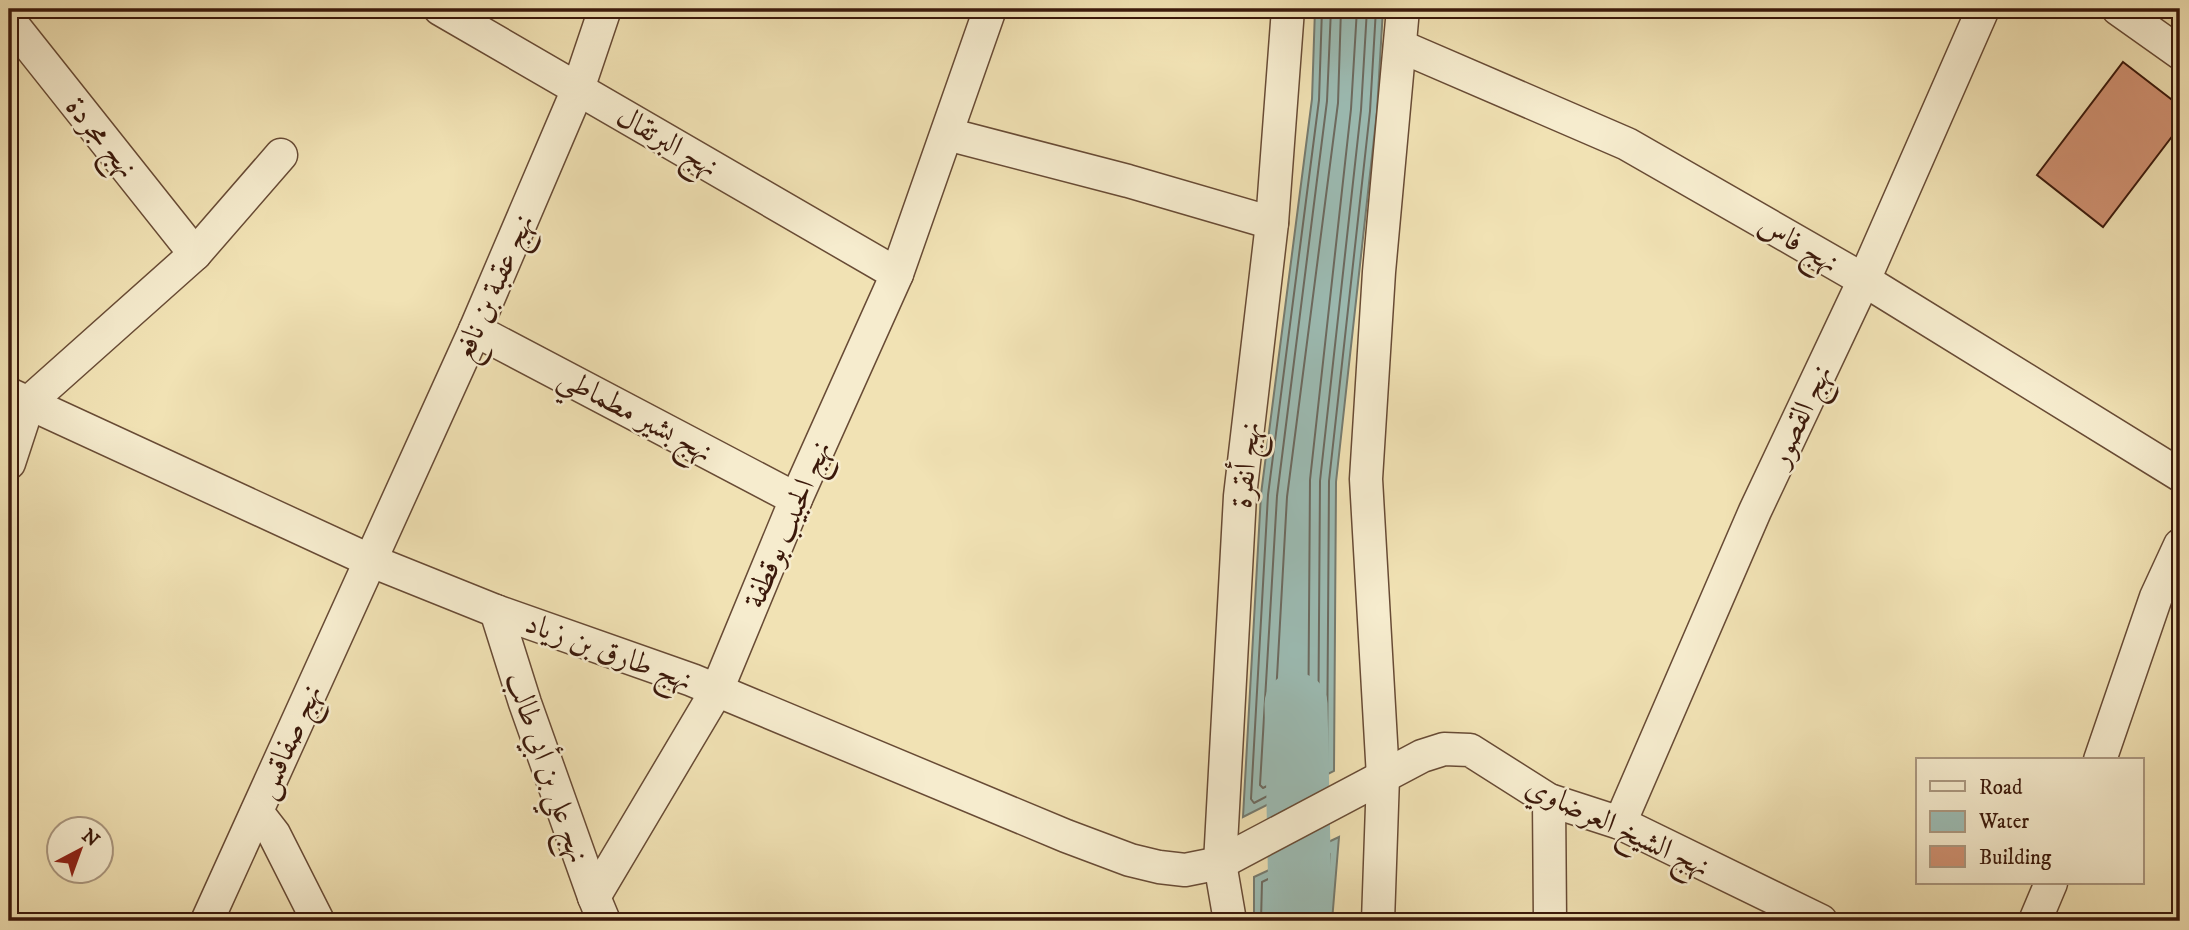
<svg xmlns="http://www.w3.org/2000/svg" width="2189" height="930" viewBox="0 0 2189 930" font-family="'IM FELL DW Pica',Amiri,serif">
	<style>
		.water { fill: #9cbcb4; stroke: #757b70; stroke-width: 2 }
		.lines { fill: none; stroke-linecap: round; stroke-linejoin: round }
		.shore { stroke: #6c6a60; stroke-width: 2 }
		.river { stroke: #9cbcb4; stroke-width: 63 }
		.building { fill: #d09172; stroke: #3b190b; stroke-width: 2 }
		.street-casing { stroke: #684b35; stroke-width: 35 }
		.street { stroke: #f6ecce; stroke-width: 32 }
		.labels { text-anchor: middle; stroke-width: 5; stroke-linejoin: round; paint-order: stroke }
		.street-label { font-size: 30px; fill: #3b190b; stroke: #f6ecce }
	</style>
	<rect width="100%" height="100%" fill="#f1e2b4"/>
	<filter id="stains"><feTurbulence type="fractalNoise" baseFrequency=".00286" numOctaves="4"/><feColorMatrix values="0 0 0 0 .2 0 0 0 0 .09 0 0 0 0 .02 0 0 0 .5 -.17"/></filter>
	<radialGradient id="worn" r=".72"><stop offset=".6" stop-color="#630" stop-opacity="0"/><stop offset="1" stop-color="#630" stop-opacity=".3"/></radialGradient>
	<g class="water">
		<polygon points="1315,9 1383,9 1377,111 1336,482 1334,771 1243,817 1261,494 1312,99"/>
		<polygon points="1339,837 1332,921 1254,921 1254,877"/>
	</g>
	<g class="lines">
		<g class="shore">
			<polyline points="1322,9 1319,100 1268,495 1251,799 1254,803 1327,765 1329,481 1370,111 1376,9"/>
			<polyline points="1331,9 1327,101 1277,496 1260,785 1263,788 1318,760 1320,481 1361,110 1367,9"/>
			<polyline points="1341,9 1338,103 1287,497 1272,767 1275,771 1308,753 1310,480 1351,109 1357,9"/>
			<polyline points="1261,921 1262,882 1327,851 1330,854 1325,921"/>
			<polyline points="1270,921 1270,887 1317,865 1320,868 1316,921"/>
			<polyline points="1280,921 1281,894 1305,882 1308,886 1306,921"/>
		</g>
		<polyline class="river" points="1296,704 1300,902 1297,921"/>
	</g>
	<polygon class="building" points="2123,62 2180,106 2180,126 2103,227 2037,175"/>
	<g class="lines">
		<g class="street-casing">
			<g id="street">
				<polyline points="440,9 897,274"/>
				<polyline points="2118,9 2180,53"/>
				<polyline points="9,20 195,254 29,402 9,463"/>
				<polyline points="1400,46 1627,144 1864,280 2180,475"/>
				<polyline points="947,134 1128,181 1272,223"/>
				<polyline points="195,254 281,155"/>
				<polyline points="475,330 796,499"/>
				<polyline points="9,394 369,560 496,611 692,680 1066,836 1130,860 1159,867 1185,870 1220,863 1422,756 1444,749 1470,750 1549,800 1620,823 1821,921"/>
				<polyline points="496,611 525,703 594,897 604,921"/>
				<polyline points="2100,760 2156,597 2180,545"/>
				<polyline points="1549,800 1550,921"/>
				<polyline points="257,812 274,834 318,921"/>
				<polyline points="1620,823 1755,511 1864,280 1983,9"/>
				<polyline points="594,897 717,690 796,499 897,274 990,9"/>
				<polyline points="207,921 475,330 578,89 605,9"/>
				<polyline points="1230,921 1220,863 1240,496 1272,223 1288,9"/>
				<polyline points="1378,921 1383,777 1366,479 1379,272 1403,9"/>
				<polyline points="2035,921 2051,883"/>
			</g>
		</g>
		<use href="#street" class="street"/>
	</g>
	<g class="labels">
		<g class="street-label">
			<text transform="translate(102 137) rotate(51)" y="10">نهج مجردة</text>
			<text transform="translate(668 141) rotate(30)" y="10">نهج البرتقال</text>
			<text transform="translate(1799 243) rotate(30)" y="10">نهج فاس</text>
			<text transform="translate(493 287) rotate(-66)" y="10">نهج عقبة بن نافع</text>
			<text transform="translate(636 414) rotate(28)" y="10">نهج بشير مطماطي</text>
			<text transform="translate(1800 415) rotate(-65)" y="10">نهج القصور</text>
			<text transform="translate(1245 465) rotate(-84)" y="10">نهج أنقرة</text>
			<text transform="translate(787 524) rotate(-67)" y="10">نهج الحبيب بوقطفة</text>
			<text transform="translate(609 651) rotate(20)" y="10">نهج طارق بن زياد</text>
			<text transform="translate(288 741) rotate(-66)" y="10">نهج صفاقس</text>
			<text transform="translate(548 767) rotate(71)" y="10">نهج علي بن أبي طالب</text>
			<text transform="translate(1618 826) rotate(25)" y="10">نهج الشيخ العرضاوي</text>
		</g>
	</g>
	<rect width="2189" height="930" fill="none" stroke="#f1e2b4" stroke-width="35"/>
	<rect x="10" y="10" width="2168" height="909" fill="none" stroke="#3b190b" stroke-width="3.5"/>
	<rect x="18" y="18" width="2154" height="895" fill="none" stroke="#3b190b" stroke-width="2"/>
	<rect x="1916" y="758" width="228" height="126" fill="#f6ecce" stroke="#ab9880" stroke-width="2"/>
	<rect x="1930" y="781" width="35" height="10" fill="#f6ecce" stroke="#ab9880" stroke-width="2"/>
	<text x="1979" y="794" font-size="21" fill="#3b190b">Road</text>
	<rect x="1930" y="811" width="35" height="21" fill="#9cbcb4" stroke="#ab9880" stroke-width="2"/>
	<text x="1979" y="828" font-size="21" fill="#3b190b">Water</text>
	<rect x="1930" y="846" width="35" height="21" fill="#d09172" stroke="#ab9880" stroke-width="2"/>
	<text x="1979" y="864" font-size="21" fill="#3b190b">Building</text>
	<g transform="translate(80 850) rotate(41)"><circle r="33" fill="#f6ecce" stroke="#ab9880" stroke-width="2"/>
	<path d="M0-5L12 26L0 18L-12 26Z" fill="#8f2418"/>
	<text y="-10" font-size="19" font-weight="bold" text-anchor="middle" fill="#3b190b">N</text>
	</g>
	<rect width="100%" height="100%" filter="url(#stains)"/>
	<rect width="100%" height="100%" fill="url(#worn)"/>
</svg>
